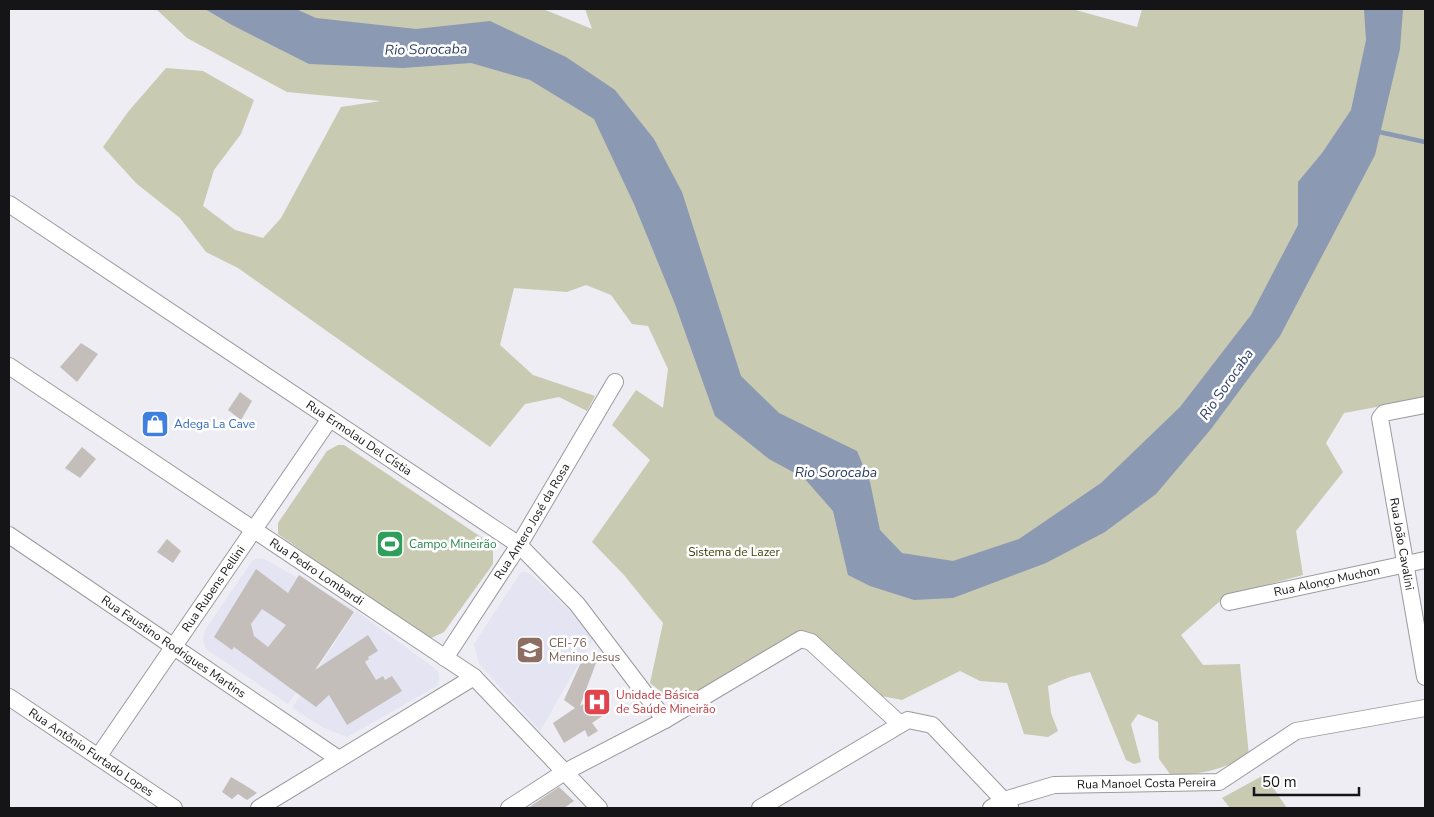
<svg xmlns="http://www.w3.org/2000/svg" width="1434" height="817" viewBox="0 0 1434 817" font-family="'Nunito Sans',sans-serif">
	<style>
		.built { fill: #e4e4f2 }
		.green { fill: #c8cab2 }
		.water { fill: #8c99b3 }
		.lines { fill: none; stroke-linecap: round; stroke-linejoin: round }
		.stream { stroke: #8c99b3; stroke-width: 4.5 }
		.building { fill: #c4beba; fill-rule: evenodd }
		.minor-casing { stroke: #9a9aa0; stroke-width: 18 }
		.minor { stroke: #fff; stroke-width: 16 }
		.labels { text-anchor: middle; stroke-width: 5; stroke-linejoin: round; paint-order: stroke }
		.shop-label { font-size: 12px; fill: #366cbe; stroke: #fff; text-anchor: start }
		.street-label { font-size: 12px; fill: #151517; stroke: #fff }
		.leisure-label { font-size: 12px; fill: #27864d; stroke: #fff; text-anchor: start }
		.park-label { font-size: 12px; fill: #3e3f0a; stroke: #fff }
		.education-label { font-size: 12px; fill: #785e54; stroke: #fff; text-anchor: start }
		.health-label { font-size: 12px; fill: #be3a42; stroke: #fff; text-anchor: start }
		.water-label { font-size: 14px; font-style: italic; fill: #2c3f65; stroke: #fff }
	</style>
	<rect width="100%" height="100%" fill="#ededf3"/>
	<g class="built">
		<polygon points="258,558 264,559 354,609 288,704 206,649 203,640 205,630 253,560"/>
		<polygon points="521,572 526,572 532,575 574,615 593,639 540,731 479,664 474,644"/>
		<polygon points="356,611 433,667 439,674 439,681 437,686 347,737 324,728 292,708"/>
	</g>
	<g class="green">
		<path d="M156,9H543L592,29L585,9H1072L1137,27L1142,9H1425V398L1344,413L1326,443L1343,472L1296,531L1303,575L1226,596L1181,635L1203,665L1240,664L1249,756C1218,770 1204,775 1170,774L1159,759L1158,722L1138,714L1131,724L1141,762L1134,764L1126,760L1090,672L1070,677L1048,686L1051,713L1058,731L1048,737L1024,734L1007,683L980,681L960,671L902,700L876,695L811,638L794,633L684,699H670L650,683L663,623L624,575L592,542L650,460L612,425L636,390L663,408L668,369L648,326L632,324L611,295L586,285L567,292L514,288L500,345L533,375L595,396L587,411L559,397L525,404L490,447L238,268L206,252L180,218L137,184L103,147L128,112L166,68L203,71L254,100L241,134L214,170L203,206L235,230L263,238L281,218L341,107L381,101L287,92L187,38Z"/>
		<polygon points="338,445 344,445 487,541 493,548 493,564 444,632 431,638 424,637 278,534 278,523 327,451"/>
		<polygon points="1264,775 1287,808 1230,808 1222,798"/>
	</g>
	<polygon class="water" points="205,9 296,9 316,18 416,29 490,21 566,57 615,90 654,139 682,192 741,376 779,413 857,451 870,482 880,530 902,553 953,561 1019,539 1101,483 1180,407 1251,315 1298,225 1298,182 1322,153 1351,110 1366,40 1364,9 1403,9 1400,49 1375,155 1280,336 1211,429 1156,494 1105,532 1046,563 953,598 914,600 870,586 848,575 833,511 804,478 769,459 715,416 675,304 634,204 594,119 530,80 471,63 403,68 309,64 232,25"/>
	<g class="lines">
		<polyline class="stream" points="1375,131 1425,142"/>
	</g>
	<g class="building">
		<polygon points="81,343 98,354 77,382 60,367"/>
		<polygon points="240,392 252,401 241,420 228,410"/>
		<polygon points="82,447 96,459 80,478 65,468"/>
		<polygon points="167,539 181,551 173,563 157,552"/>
		<path d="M256,569L288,593L299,575L354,612L315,670L368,635L378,651L368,657L369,659L365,662L376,680L383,676L385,680L392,676L402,691L347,725L329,695L316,707L234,647L232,650L214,637ZM262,609L286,625L268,647L254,636L251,624Z"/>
		<polygon points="583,658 596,663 580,706 602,693 611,710 592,723 598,731 588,737 585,730 564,743 553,723 575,708 564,700"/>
		<polygon points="231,777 243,784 257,793 247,800 238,794 232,799 222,792"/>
		<polygon points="559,787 574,801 564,808 528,808"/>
	</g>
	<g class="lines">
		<g class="minor-casing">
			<g id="minor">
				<path id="s1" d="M9,204L519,545L577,604L665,720"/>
				<path id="s2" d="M9,366L474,677L599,808"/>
				<path id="s3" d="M1425,405L1384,413L1380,418L1425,677"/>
				<path id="s4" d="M9,535L339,759"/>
				<path id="s5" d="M1229,602L1425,560"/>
				<path id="s6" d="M445,658L519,545L615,382"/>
				<path id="s7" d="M9,697L174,808"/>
				<path id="s8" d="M98,757L329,420"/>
				<polyline points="259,808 474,677"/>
				<polyline points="509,808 563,773 665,720 801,639 811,642 900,724"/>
				<polyline points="760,808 908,720 932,725 1010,807"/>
				<path id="s9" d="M991,808L1004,800L1054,785L1219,782L1296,731L1425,708"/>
			</g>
		</g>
		<use href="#minor" class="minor"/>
	</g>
	<defs>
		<g id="shop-square" transform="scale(1.4375)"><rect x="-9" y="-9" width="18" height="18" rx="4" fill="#3f7fe0" stroke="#fff"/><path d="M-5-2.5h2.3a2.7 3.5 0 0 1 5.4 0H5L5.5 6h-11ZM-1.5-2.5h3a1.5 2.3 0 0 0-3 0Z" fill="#fff"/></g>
		<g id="stadium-square" transform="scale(1.4375)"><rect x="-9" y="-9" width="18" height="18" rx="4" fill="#2e9e5b" stroke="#fff"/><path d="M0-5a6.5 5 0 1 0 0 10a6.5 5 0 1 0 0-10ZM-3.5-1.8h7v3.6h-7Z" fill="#fff"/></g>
		<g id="school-square" transform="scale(1.4375)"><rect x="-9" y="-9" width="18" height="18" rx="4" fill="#8d6e63" stroke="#fff"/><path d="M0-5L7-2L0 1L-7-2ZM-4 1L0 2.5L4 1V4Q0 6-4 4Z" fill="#fff"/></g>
		<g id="hospital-square" transform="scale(1.4375)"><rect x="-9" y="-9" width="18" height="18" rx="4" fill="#e0444e" stroke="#fff"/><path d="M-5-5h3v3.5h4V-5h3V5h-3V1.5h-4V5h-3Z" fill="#fff"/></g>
	</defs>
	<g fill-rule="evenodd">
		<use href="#shop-square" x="155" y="424"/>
		<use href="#stadium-square" x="390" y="544"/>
		<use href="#school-square" x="530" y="650"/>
		<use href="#hospital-square" x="597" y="702"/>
	</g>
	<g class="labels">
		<g class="shop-label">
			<text x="174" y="428">Adega La Cave</text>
		</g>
		<g class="street-label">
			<text dy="4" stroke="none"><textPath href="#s1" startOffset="421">Rua Ermolau Del Cístia</textPath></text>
			<text dy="4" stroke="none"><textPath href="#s6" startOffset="162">Rua Antero José da Rosa</textPath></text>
			<text dy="4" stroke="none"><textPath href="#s3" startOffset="176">Rua João Cavalini</textPath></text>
			<text dy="4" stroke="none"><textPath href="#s2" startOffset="370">Rua Pedro Lombardi</textPath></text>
			<text dy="4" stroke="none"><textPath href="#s5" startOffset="100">Rua Alonço Muchon</textPath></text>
			<text dy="4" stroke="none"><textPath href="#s8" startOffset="204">Rua Rubens Pellini</textPath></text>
			<text dy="4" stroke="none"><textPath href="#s4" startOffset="199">Rua Faustino Rodrigues Martins</textPath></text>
			<text dy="4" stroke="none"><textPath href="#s7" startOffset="99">Rua Antônio Furtado Lopes</textPath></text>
			<text dy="4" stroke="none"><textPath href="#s9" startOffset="160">Rua Manoel Costa Pereira</textPath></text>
		</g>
		<g class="leisure-label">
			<text x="409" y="548">Campo Mineirão</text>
		</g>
		<g class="park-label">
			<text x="734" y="556">Sistema de Lazer</text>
		</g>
		<g class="education-label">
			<text x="549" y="647">CEI-76<tspan x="549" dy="14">Menino Jesus</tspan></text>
		</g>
		<g class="health-label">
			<text x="616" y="699">Unidade Básica<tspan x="616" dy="14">de Saúde Mineirão</tspan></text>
		</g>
		<g class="water-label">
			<text transform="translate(426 49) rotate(-1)" y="5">Rio Sorocaba</text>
			<text transform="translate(1226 384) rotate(-55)" y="5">Rio Sorocaba</text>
			<text x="836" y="477">Rio Sorocaba</text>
		</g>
	</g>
	<rect width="1434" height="817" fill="none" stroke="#151517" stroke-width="20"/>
	<path d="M1254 787v8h105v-8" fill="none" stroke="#151517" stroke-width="2.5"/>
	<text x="1262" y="787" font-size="15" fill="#151517" stroke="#ffffff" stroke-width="4" paint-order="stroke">50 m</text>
</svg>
